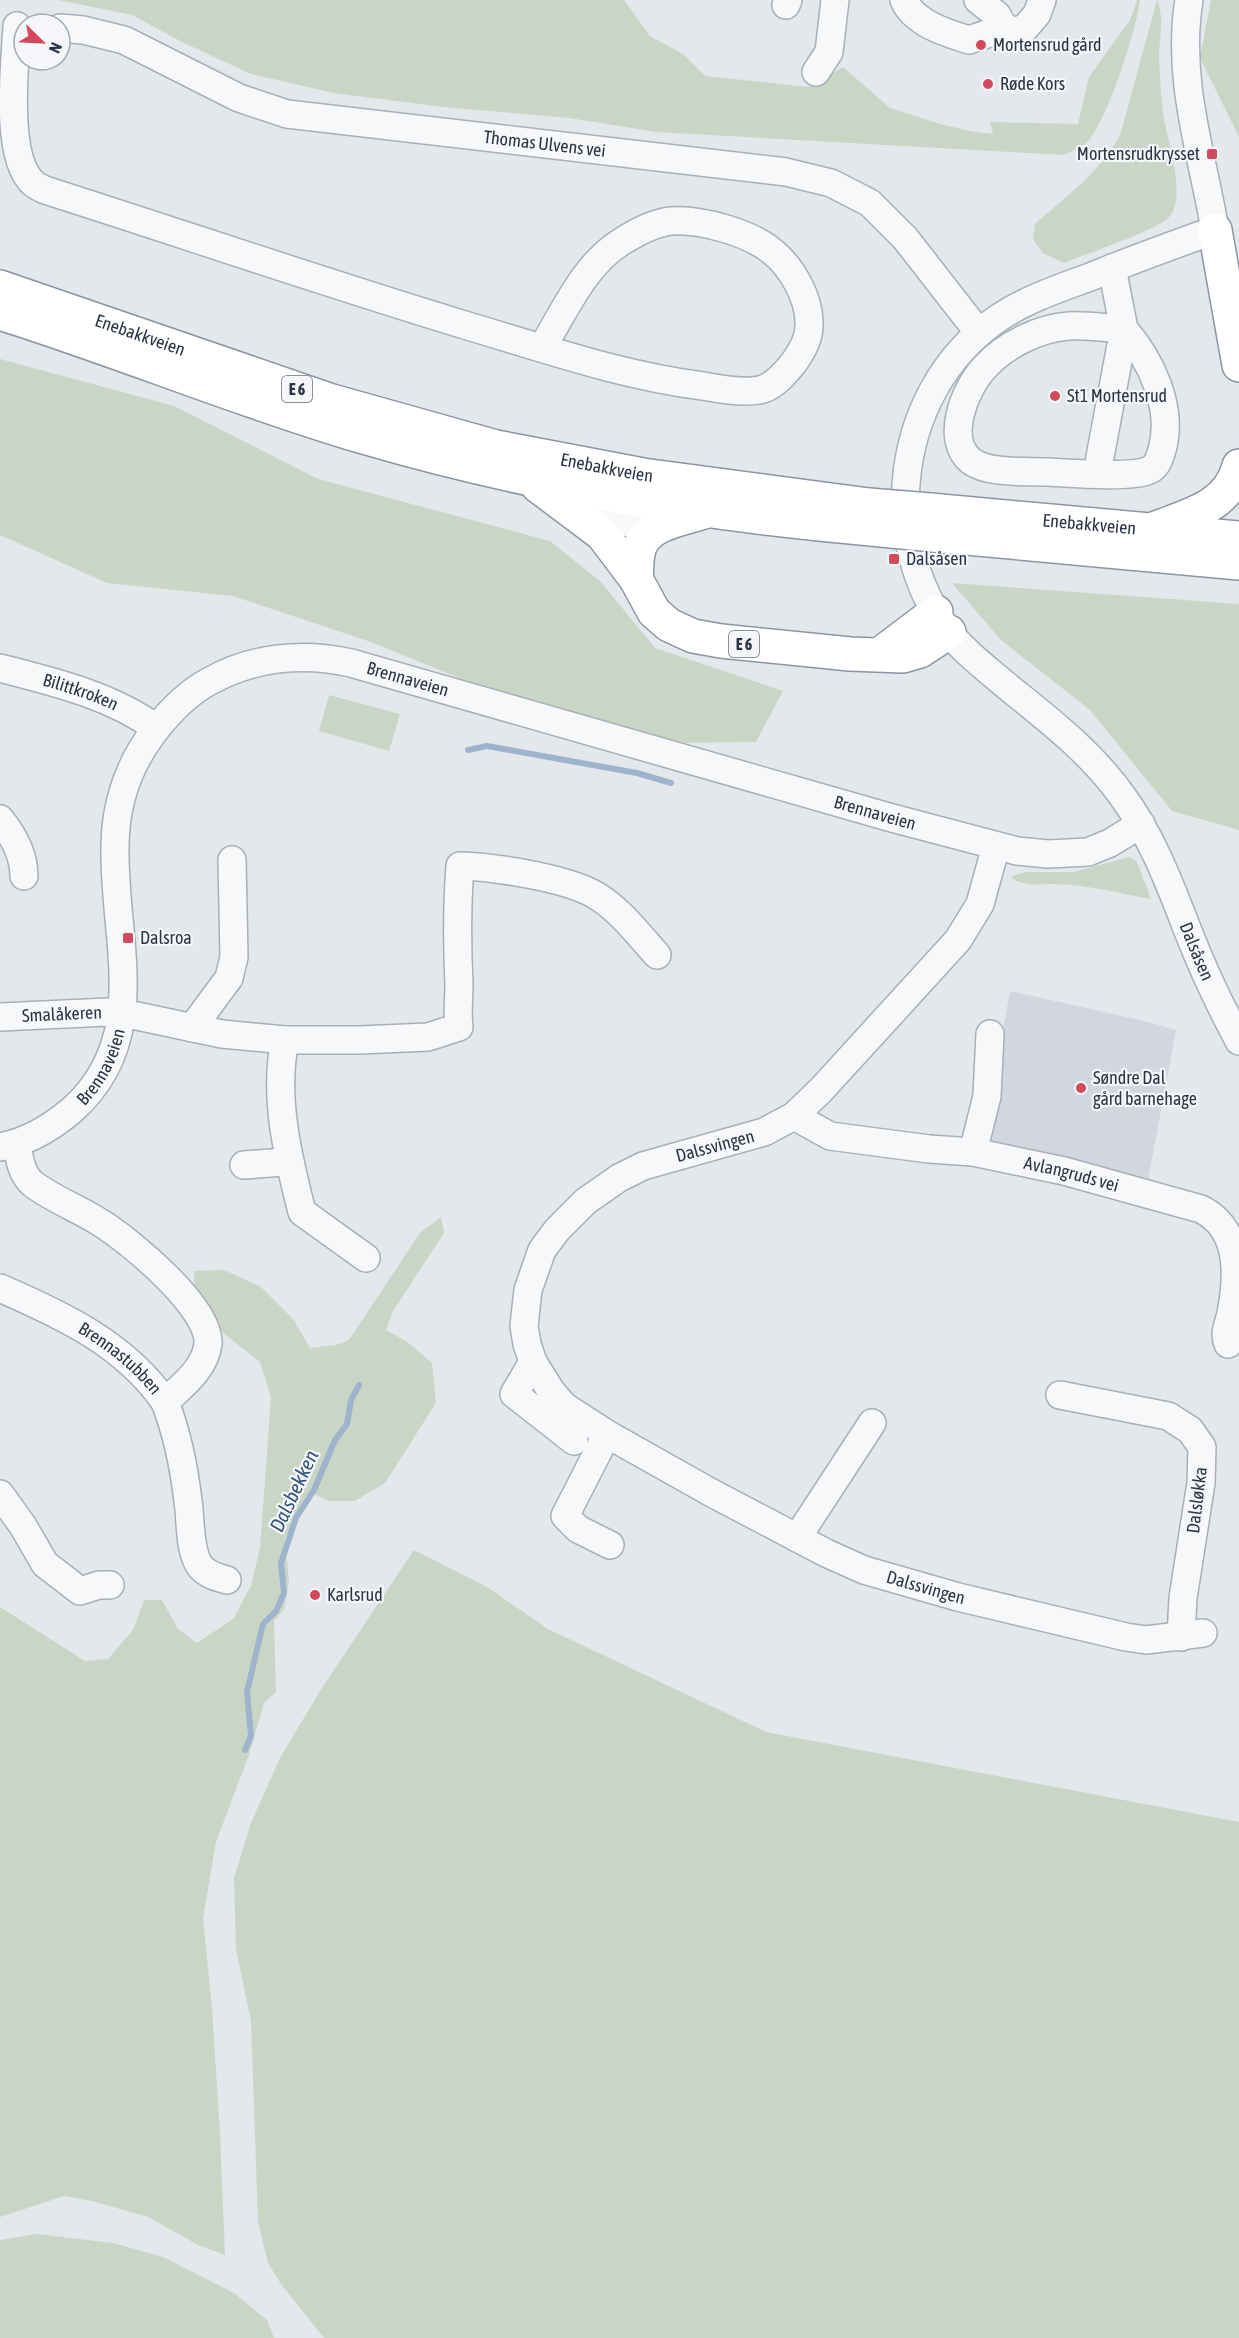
<svg xmlns="http://www.w3.org/2000/svg" width="1239" height="2338" viewBox="0 0 1239 2338" font-family="'Asap Condensed',sans-serif">
	<style>
		.built { fill: #d2d6de }
		.green { fill: #c9d6c5 }
		.lines { fill: none; stroke-linecap: round; stroke-linejoin: round }
		.stream { stroke: #9fb4cc; stroke-width: 6 }
		.minor-casing { stroke: #a9aeb7; stroke-width: 30 }
		.highway-casing { stroke: #8b94a3; stroke-width: 36 }
		.minor { stroke: #f7f8fa; stroke-width: 27 }
		.highway { stroke: #fff; stroke-width: 33 }
		.highway-bridge-casing { stroke: #8b94a3; stroke-width: 36; stroke-linecap: butt }
		.highway-bridge { stroke: #fff; stroke-width: 33 }
		.poi-dot { fill: #d1495b; stroke: #f4f6f9; stroke-width: 2 }
		.labels { text-anchor: middle; stroke-width: 4.5; stroke-linejoin: round; paint-order: stroke }
		.shield { fill: #f4f6f9; stroke: #676e7b; stroke-width: 1.5 }
		.shield-label { font-size: 16px; font-weight: bold; fill: #2b3445 }
		.poi-label { font-size: 18px; fill: #2b3445; stroke: #f4f6f9; text-anchor: start }
		.street-label { font-size: 18px; fill: #2b3445; stroke: #f4f6f9 }
		.water-label { font-size: 20px; font-style: italic; fill: #34527a; stroke: #f4f6f9 }
	</style>
	<rect width="100%" height="100%" fill="#e4e7ec"/>
	<polygon class="built" points="1010,991 1144,1021 1176,1030 1148,1180 991,1149 983,1138"/>
	<g class="green">
		<path d="M59,0H624L650,36L683,54L705,76L808,87L843,67L890,108L940,124L970,131L993,134L990,122L1078,124L1089,77L1130,20L1137,0H1140C1137,28 1107,121 1088,141C1082,147 1071,151 1063,155L656,132L569,118L443,107L334,93L251,74L182,42L132,15Z"/>
		<path d="M1157,0C1165,18 1159,39 1159,59C1160,79 1161,99 1164,119C1168,142 1187,199 1169,217C1156,231 1085,254 1064,263L1043,253L1033,239L1035,224C1066,196 1103,171 1121,132Z"/>
		<polygon points="1211,0 1239,0 1239,137 1200,58"/>
		<polygon points="0,359 174,406 318,479 550,541 601,582 655,648 783,691 756,742 669,743 476,685 371,642 233,596 107,583 0,535"/>
		<polygon points="952,583 1239,604 1239,830 1172,811 1090,710 1001,640"/>
		<polygon points="329,695 400,714 389,751 319,731"/>
		<path d="M1129,857L1137,862L1151,899C1118,893 1085,884 1051,884C1037,884 1022,887 1011,877L1025,872H1074Z"/>
		<polygon points="441,1217 444,1233 393,1311 386,1330 406,1341 432,1363 436,1403 385,1483 355,1501 329,1501 314,1494 285,1538 289,1581 284,1609 274,1621 276,1692 264,1703 249,1755 216,1842 203,1918 212,2008 220,2133 225,2255 198,2245 148,2217 92,2201 64,2196 0,2217 0,1607 85,1661 108,1659 133,1630 144,1600 162,1600 178,1629 197,1643 233,1619 251,1586 260,1548 271,1397 260,1362 221,1331 195,1289 194,1271 224,1270 261,1287 293,1319 310,1348 336,1345 349,1340 420,1233"/>
		<polygon points="414,1550 487,1587 548,1629 766,1732 1239,1822 1239,2338 324,2338 281,2284 268,2263 258,2222 251,2021 236,1950 234,1878 251,1823 280,1758 320,1691"/>
		<polygon points="37,2234 113,2243 163,2257 234,2293 267,2320 274,2338 0,2338 0,2240"/>
	</g>
	<g class="lines">
		<g class="stream">
			<polyline points="468,750 487,746 637,773 671,783"/>
			<polyline points="245,1750 251,1736 247,1692 263,1624 276,1611 284,1593 281,1563 296,1518 314,1490 335,1440 347,1424 351,1400 359,1385"/>
		</g>
		<g class="minor-casing">
			<g id="minor">
				<path d="M904,0C914,23 946,33 969,40L1004,28L1016,31L1025,28L1037,14L1042,0"/>
				<polyline points="978,0 997,15 1004,28"/>
				<path id="s1" d="M1189,0C1176,79 1202,153 1215,230C1173,245 1132,260 1090,277C1060,288 1027,299 1000,317C943,355 911,417 906,484C902,535 917,589 947,630C964,652 987,669 1008,687C1049,720 1092,753 1123,797C1154,840 1171,888 1190,936C1204,972 1221,1007 1239,1041"/>
				<polyline points="786,5 788,0"/>
				<path d="M17,26C15,63 4,157 33,183C36,186 41,188 45,190C186,235 326,283 468,326C545,349 623,376 703,386C719,389 748,394 763,389C776,385 787,371 795,361C803,349 810,337 809,322C809,298 792,268 774,253C752,233 701,219 671,221C654,223 635,233 621,242C584,265 564,312 542,348"/>
				<path id="s2" d="M60,28L83,30L124,40L239,98L287,114L786,172L831,183L870,203L905,238L979,333"/>
				<polyline points="816,72 829,52 835,0"/>
				<path d="M1112,268L1124,329C1106,328 1087,325 1069,326C1039,328 1005,345 985,367C965,388 944,439 971,461C988,474 1026,471 1047,472C1069,473 1128,478 1147,471C1157,468 1159,459 1162,450C1174,408 1151,360 1124,329"/>
				<polyline points="1097,473 1124,329"/>
				<polyline points="578,514 658,528"/>
				<path id="s3" d="M0,668C54,682 110,695 156,728"/>
				<path d="M0,819C13,835 24,855 24,876"/>
				<path id="s4" d="M996,846L980,904L958,940L821,1090L794,1116L764,1132L643,1166L619,1178L586,1201L557,1230L542,1250L528,1290L524,1326L527,1344L533,1362L551,1391L564,1406L607,1434L710,1492L826,1553L864,1570L958,1597L1126,1637L1146,1640L1203,1633"/>
				<path id="s5" d="M0,1017L108,1012L137,1016L222,1034L285,1040H360L428,1037L459,1027C457,1012 459,999 459,984C457,944 457,905 460,866C495,867 568,878 597,896C620,910 639,935 657,955"/>
				<polyline points="192,1028 229,978 234,957 232,860"/>
				<path d="M285,1040C273,1096 288,1157 302,1212L366,1258"/>
				<path id="s6" d="M794,1116L830,1136L929,1149L973,1152L1064,1171L1201,1209C1239,1228 1239,1272 1231,1313C1229,1324 1223,1333 1228,1344"/>
				<path id="s7" d="M0,1147C27,1142 52,1127 72,1110C153,1038 113,939 115,847C115,806 128,766 153,733C169,712 187,693 210,681C253,657 303,652 351,663L892,818L1017,851L1048,854L1088,852L1110,843L1141,824"/>
				<polyline points="973,1152 987,1096 990,1034"/>
				<polyline points="244,1165 284,1162"/>
				<path id="s8" d="M0,1288C62,1315 125,1344 165,1402C182,1386 205,1369 208,1344C211,1308 130,1241 101,1223C81,1210 51,1198 33,1184C21,1174 19,1157 17,1143"/>
				<polyline points="533,1362 514,1394 574,1441"/>
				<polyline points="1060,1395 1168,1416 1190,1430 1202,1447 1201,1483 1183,1598 1181,1637"/>
				<path d="M165,1402C177,1433 184,1467 188,1501C191,1521 189,1543 197,1561C202,1573 215,1577 227,1580"/>
				<polyline points="607,1434 565,1516 578,1529 610,1545"/>
				<polyline points="0,1494 23,1526 45,1564 80,1591 99,1585 110,1585"/>
				<polyline points="797,1538 872,1423"/>
			</g>
		</g>
		<g class="highway-casing">
			<g id="highway">
				<polyline points="1215,230 1239,365"/>
				<path id="s9" d="M0,287L332,401L496,447L643,475L869,505"/>
				<path d="M0,313C121,351 238,400 360,436C526,485 698,514 871,529"/>
				<polyline points="538,486 602,534 636,579 654,612 669,625 693,636 721,641 850,654 903,656 920,651 949,632"/>
				<path id="s10" d="M930,510L1239,538"/>
				<path d="M1156,528C1190,515 1229,506 1239,466"/>
				<polyline points="933,535 1239,563"/>
				<path d="M636,579C637,569 636,556 640,546C649,523 683,519 704,512"/>
				<polyline points="883,652 936,612"/>
			</g>
		</g>
		<use href="#minor" class="minor"/>
		<use href="#highway" class="highway"/>
		<g class="highway-bridge-casing">
			<g id="highway-bridge">
				<polyline points="869,505 930,510"/>
				<polyline points="871,529 933,535"/>
			</g>
		</g>
		<use href="#highway-bridge" class="highway-bridge"/>
	</g>
	<g class="poi-dot">
		<circle cx="981" cy="45" r="6"/>
		<circle cx="988" cy="84" r="6"/>
		<rect x="1206" y="148" width="12" height="12" rx="3"/>
		<circle cx="1055" cy="396" r="6"/>
		<rect x="888" y="553" width="12" height="12" rx="3"/>
		<rect x="122" y="932" width="12" height="12" rx="3"/>
		<circle cx="1081" cy="1088" r="6"/>
		<circle cx="315" cy="1595" r="6"/>
	</g>
	<g class="labels">
		<g class="shield">
			<rect x="282" y="376" width="30" height="26" rx="4.5"/>
			<rect x="729" y="631" width="30" height="26" rx="4.5"/>
		</g>
		<g class="shield-label">
			<text x="297" y="395">E 6</text>
			<text x="744" y="650">E 6</text>
		</g>
		<g class="poi-label">
			<text x="993" y="51">Mortensrud gård</text>
			<text x="1000" y="90">Røde Kors</text>
			<text x="1200" y="160" text-anchor="end">Mortensrudkrysset</text>
			<text x="1067" y="402">St1 Mortensrud</text>
			<text x="906" y="565">Dalsåsen</text>
			<text x="140" y="944">Dalsroa</text>
			<text x="1093" y="1084">Søndre Dal<tspan x="1093" dy="21">gård barnehage</tspan></text>
			<text x="327" y="1601">Karlsrud</text>
		</g>
		<g class="street-label">
			<text dy="6" stroke="none"><textPath href="#s2" startOffset="504">Thomas Ulvens vei</textPath></text>
			<text dy="6" stroke="none"><textPath href="#s9" startOffset="148">Enebakkveien</textPath></text>
			<text dy="6" stroke="none"><textPath href="#s9" startOffset="634">Enebakkveien</textPath></text>
			<text dy="6" stroke="none"><textPath href="#s10" startOffset="160">Enebakkveien</textPath></text>
			<text dy="6" stroke="none"><textPath href="#s7" startOffset="764">Brennaveien</textPath></text>
			<text dy="6" stroke="none"><textPath href="#s3" startOffset="84">Bilittkroken</textPath></text>
			<text dy="6" stroke="none"><textPath href="#s7" startOffset="1250">Brennaveien</textPath></text>
			<text dy="6" stroke="none"><textPath href="#s1" startOffset="1233">Dalsåsen</textPath></text>
			<text dy="6" stroke="none"><textPath href="#s5" startOffset="62">Smalåkeren</textPath></text>
			<text dy="6" stroke="none"><textPath href="#s7" startOffset="135">Brennaveien</textPath></text>
			<text transform="translate(715 1146) rotate(-15)" y="6">Dalssvingen</text>
			<text dy="6" stroke="none"><textPath href="#s6" startOffset="286">Avlangruds vei</textPath></text>
			<text dy="6" stroke="none"><textPath href="#s8" startOffset="140">Brennastubben</textPath></text>
			<text transform="translate(1197 1500) rotate(-83)" y="6">Dalsløkka</text>
			<text dy="6" stroke="none"><textPath href="#s4" startOffset="1212">Dalssvingen</textPath></text>
		</g>
		<g class="water-label">
			<text transform="translate(294 1491) rotate(-65)" y="7">Dalsbekken</text>
		</g>
	</g>
	<g transform="translate(42 42) rotate(114)"><circle r="28" fill="#f4f6f9" stroke="#a4a8b1" stroke-width="1.5"/>
	<path d="M0-4.5L10 22L0 15L-10 22Z" fill="#d1495b"/>
	<text y="-9" font-size="16" font-weight="bold" text-anchor="middle" fill="#2b3445">N</text>
	</g>
</svg>
